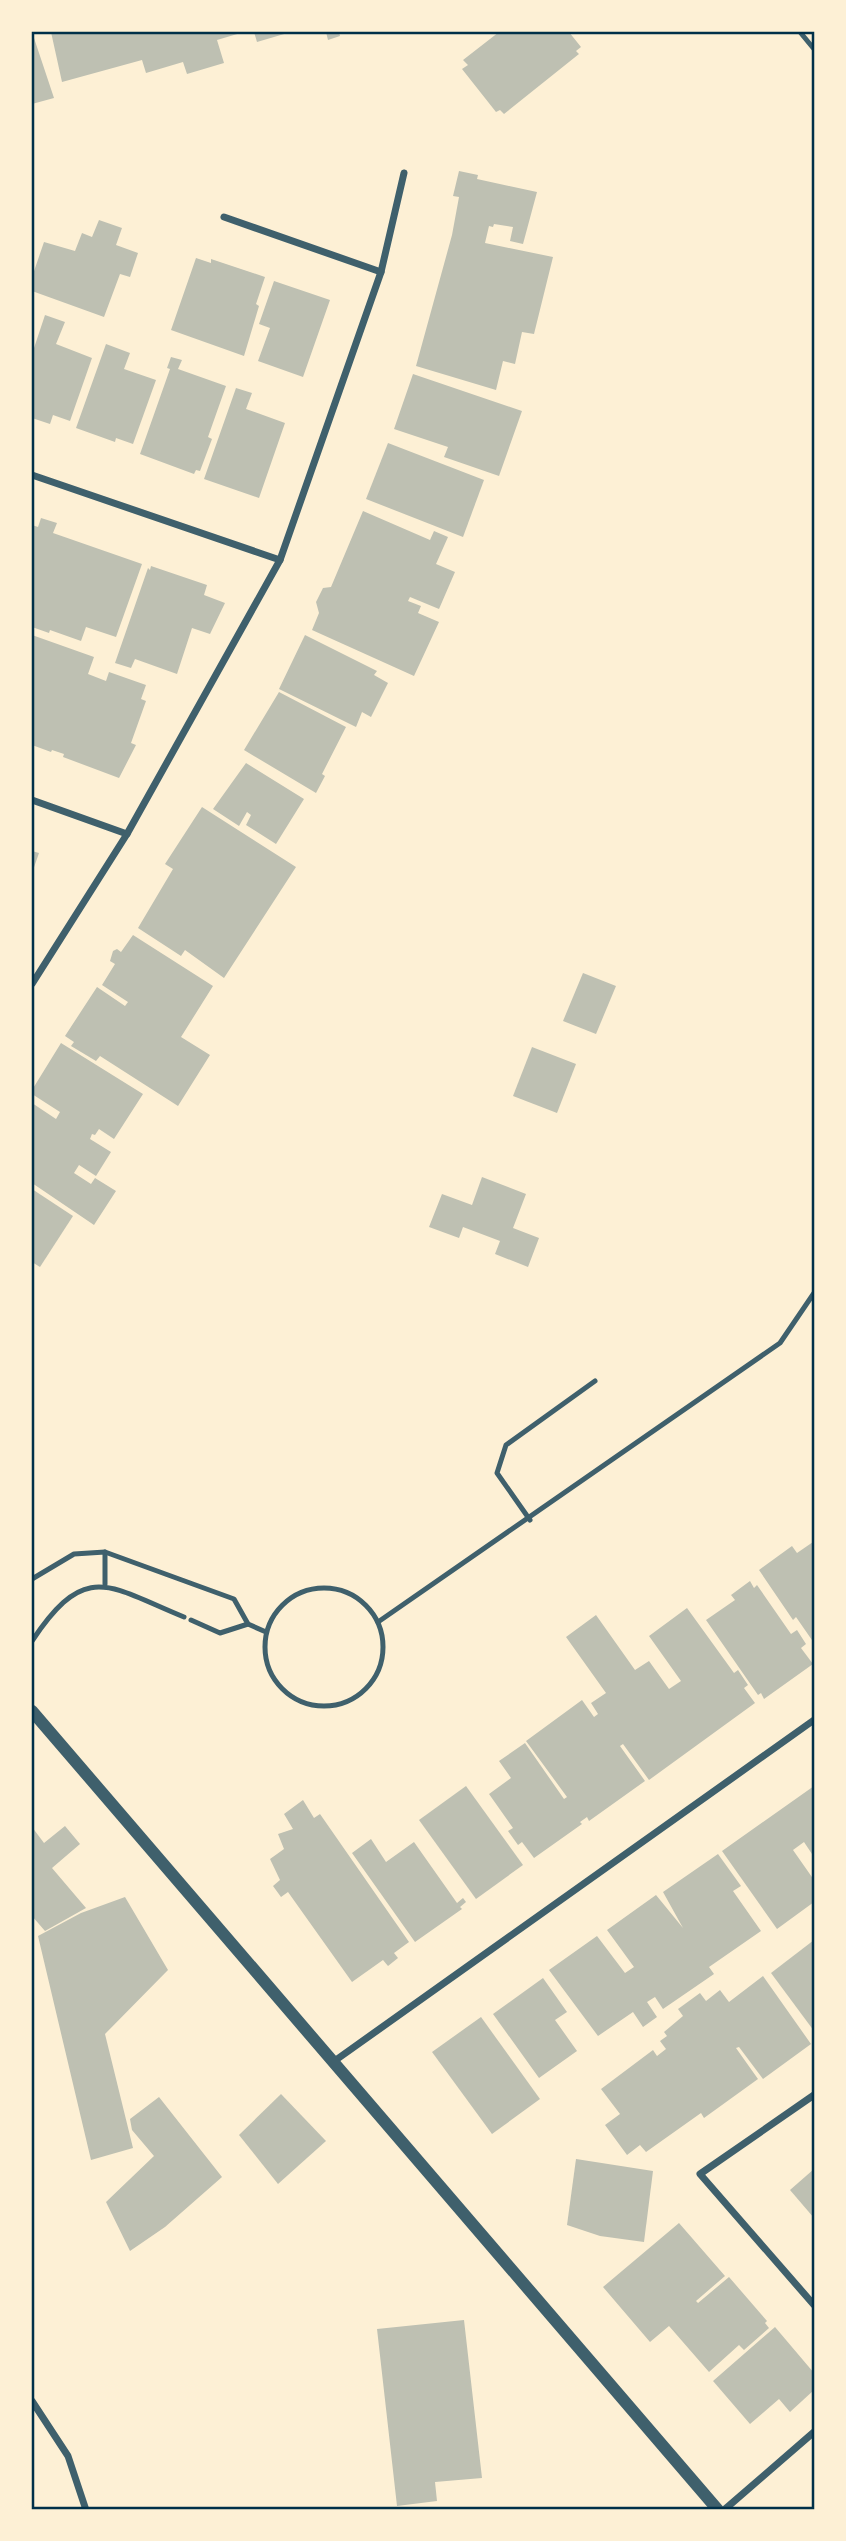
<svg xmlns="http://www.w3.org/2000/svg" width="846" height="2541" viewBox="0 0 846 2541" font-family="Jost,sans-serif">
	<style>
		.building { fill: #bec0b2 }
		.lines { fill: none; stroke-linecap: round; stroke-linejoin: round }
		.service { stroke: #3f606c; stroke-width: 5 }
		.minor { stroke: #3f606c; stroke-width: 7 }
		.tertiary { stroke: #3f606c; stroke-width: 12 }
		.neatline { fill: none; stroke: #003049; stroke-width: 2.5 }
	</style>
	<rect width="100%" height="100%" fill="#fdf0d5"/>
	<g class="building">
		<polygon points="32,32 54,98 32,104"/>
		<polygon points="51,32 244,32 217,40 224,63 187,74 183,62 146,73 142,60 62,82"/>
		<polygon points="254,32 291,32 257,42"/>
		<polygon points="326,32 339,32 340,36 328,40"/>
		<polygon points="499,32 569,32 581,47 576,51 579,54 504,114 500,110 496,112 462,69 468,65 463,60"/>
		<polygon points="459,171 478,175 477,179 537,192 523,244 510,241 513,227 494,224 493,227 489,226 485,243 553,257 534,334 522,332 515,364 503,361 496,390 416,366 452,235 459,197 453,196"/>
		<polygon points="99,220 122,228 116,245 138,253 130,277 120,274 104,317 32,291 32,277 44,242 75,251 82,233 92,237"/>
		<polygon points="196,258 211,263 211,259 265,277 256,304 259,306 244,356 171,330"/>
		<polygon points="274,281 330,300 303,377 258,361 270,328 259,324"/>
		<polygon points="45,315 65,322 56,344 92,358 70,421 53,415 50,424 32,418 32,354"/>
		<polygon points="106,344 130,353 124,369 156,380 133,444 116,438 115,442 76,428"/>
		<polygon points="171,357 182,360 178,369 226,386 208,437 212,439 200,471 196,470 194,474 140,454 170,369 167,368"/>
		<polygon points="413,374 522,411 499,476 444,457 448,447 394,429"/>
		<polygon points="236,388 252,393 246,409 285,423 259,498 204,479"/>
		<polygon points="388,443 484,480 463,537 366,499"/>
		<polygon points="363,511 430,540 434,531 448,537 436,564 455,572 439,609 410,597 408,601 421,606 418,613 439,622 414,676 312,630 319,613 316,602 323,588 331,587"/>
		<polygon points="41,518 57,523 53,533 142,564 116,637 86,627 81,641 50,630 49,633 32,627 32,525 38,527"/>
		<polygon points="151,566 207,585 204,595 225,603 210,634 192,628 177,674 135,659 131,668 115,663 148,568 150,570"/>
		<polygon points="32,635 94,657 88,674 106,681 109,672 146,685 141,699 146,701 131,743 136,745 119,778 63,757 64,754 52,750 51,752 32,745"/>
		<polygon points="305,635 377,671 374,675 388,683 371,717 362,712 356,727 279,689"/>
		<polygon points="279,692 346,727 322,774 325,776 316,793 244,750"/>
		<polygon points="246,763 304,799 276,844 246,825 251,815 247,812 239,826 213,809"/>
		<polygon points="202,807 296,867 224,978 185,950 181,956 138,928 173,869 165,864"/>
		<polygon points="32,851 39,853 32,873"/>
		<polygon points="133,935 213,986 181,1037 210,1055 178,1106 100,1056 96,1061 71,1046 74,1042 65,1036 97,987 125,1006 128,1002 102,985 115,964 110,961 113,951 117,949 121,952"/>
		<polygon points="583,973 616,986 596,1034 563,1021"/>
		<polygon points="61,1043 143,1094 114,1139 99,1129 95,1135 92,1134 90,1139 111,1152 96,1176 79,1165 74,1173 91,1184 95,1178 116,1191 94,1225 32,1183 32,1103 56,1119 60,1112 32,1094 32,1090"/>
		<polygon points="532,1047 576,1064 557,1113 513,1096"/>
		<polygon points="482,1177 526,1194 513,1228 539,1238 528,1267 495,1254 500,1241 463,1227 459,1238 429,1227 442,1194 472,1205"/>
		<polygon points="32,1189 73,1216 40,1267 32,1262"/>
		<polygon points="813,1542 814,1543 814,1643 796,1617 793,1620 759,1570 792,1546 797,1553"/>
		<polygon points="750,1581 754,1588 757,1585 791,1634 797,1630 806,1644 801,1648 813,1664 764,1699 761,1693 758,1695 706,1620 735,1600 731,1595"/>
		<polygon points="687,1608 734,1673 738,1670 748,1685 744,1688 755,1703 649,1780 623,1744 620,1746 645,1781 589,1821 587,1817 580,1822 582,1824 534,1858 522,1842 518,1845 508,1831 513,1828 489,1794 511,1778 499,1761 525,1743 564,1799 567,1797 526,1741 582,1700 594,1717 598,1714 591,1703 606,1693 566,1637 596,1615 635,1670 649,1661 669,1689 681,1681 649,1636"/>
		<polygon points="466,1786 523,1865 476,1899 419,1820"/>
		<polygon points="814,1786 814,1857 804,1842 793,1850 814,1880 814,1902 777,1929 722,1851"/>
		<polygon points="303,1800 314,1818 320,1814 409,1942 394,1953 398,1958 388,1966 383,1960 352,1982 288,1892 281,1897 273,1886 280,1880 270,1859 284,1849 278,1834 293,1829 284,1814"/>
		<polygon points="65,1826 80,1844 52,1868 86,1908 45,1931 32,1916 32,1827 44,1843"/>
		<polygon points="371,1839 386,1862 414,1842 457,1903 463,1898 466,1902 460,1907 462,1909 415,1942 352,1853"/>
		<polygon points="718,1854 741,1886 733,1891 761,1931 709,1967 714,1974 663,2009 655,1997 647,2002 657,2017 643,2027 633,2012 598,2036 549,1970 597,1936 625,1973 634,1967 607,1930 656,1895 683,1928 663,1892"/>
		<polygon points="125,1897 168,1970 105,2034 133,2148 91,2160 38,1936 81,1913"/>
		<polygon points="814,1940 814,2031 771,1973"/>
		<polygon points="763,1976 811,2044 763,2079 739,2047 736,2048 758,2079 704,2118 701,2113 646,2152 640,2145 627,2155 605,2125 620,2114 601,2089 653,2050 657,2056 666,2049 660,2041 667,2036 664,2032 683,2016 678,2009 700,1993 706,2001 720,1990 729,2002"/>
		<polygon points="543,1978 567,2012 555,2020 577,2051 539,2078 493,2014"/>
		<polygon points="481,2017 540,2099 492,2134 432,2052"/>
		<polygon points="281,2094 326,2141 278,2184 239,2135"/>
		<polygon points="159,2097 222,2177 165,2227 130,2251 106,2202 154,2156 132,2130 130,2119"/>
		<polygon points="576,2159 653,2171 644,2242 600,2236 567,2225"/>
		<polygon points="814,2169 814,2218 790,2190"/>
		<polygon points="679,2223 725,2276 696,2301 698,2303 729,2277 767,2321 765,2323 769,2328 744,2350 739,2345 709,2372 669,2326 650,2342 603,2287"/>
		<polygon points="464,2320 482,2478 435,2482 437,2501 397,2506 377,2329"/>
		<polygon points="775,2327 814,2373 814,2390 790,2412 779,2399 750,2424 713,2381"/>
	</g>
	<g class="lines">
		<g class="service">
			<polyline points="800,32 814,49"/>
			<polyline points="530,1520 497,1473 506,1445 595,1381"/>
			<polyline points="105,1552 105,1584"/>
			<polyline points="32,1579 74,1554 105,1552 234,1599 248,1624 266,1632"/>
			<circle cx="324" cy="1647" r="59"/>
			<polyline points="191,1620 220,1633 248,1624"/>
			<polyline points="378,1622 780,1343 814,1293"/>
			<path d="M32,1641C86,1560 108,1586 184,1617"/>
		</g>
		<g class="minor">
			<polyline points="224,217 381,272"/>
			<polyline points="32,475 280,560"/>
			<polyline points="32,800 127,834"/>
			<polyline points="32,984 127,834 280,560 381,272 404,173"/>
			<polyline points="333,2062 814,1720"/>
			<polyline points="814,2095 700,2174 814,2305"/>
			<polyline points="32,2401 68,2456 86,2510"/>
			<polyline points="724,2510 814,2432"/>
		</g>
		<polyline class="tertiary" points="32,1711 718,2510"/>
	</g>
	<rect width="846" height="2541" fill="none" stroke="#fdf0d5" stroke-width="66"/>
	<rect x="33" y="33" width="780" height="2475" class="neatline"/>
</svg>
